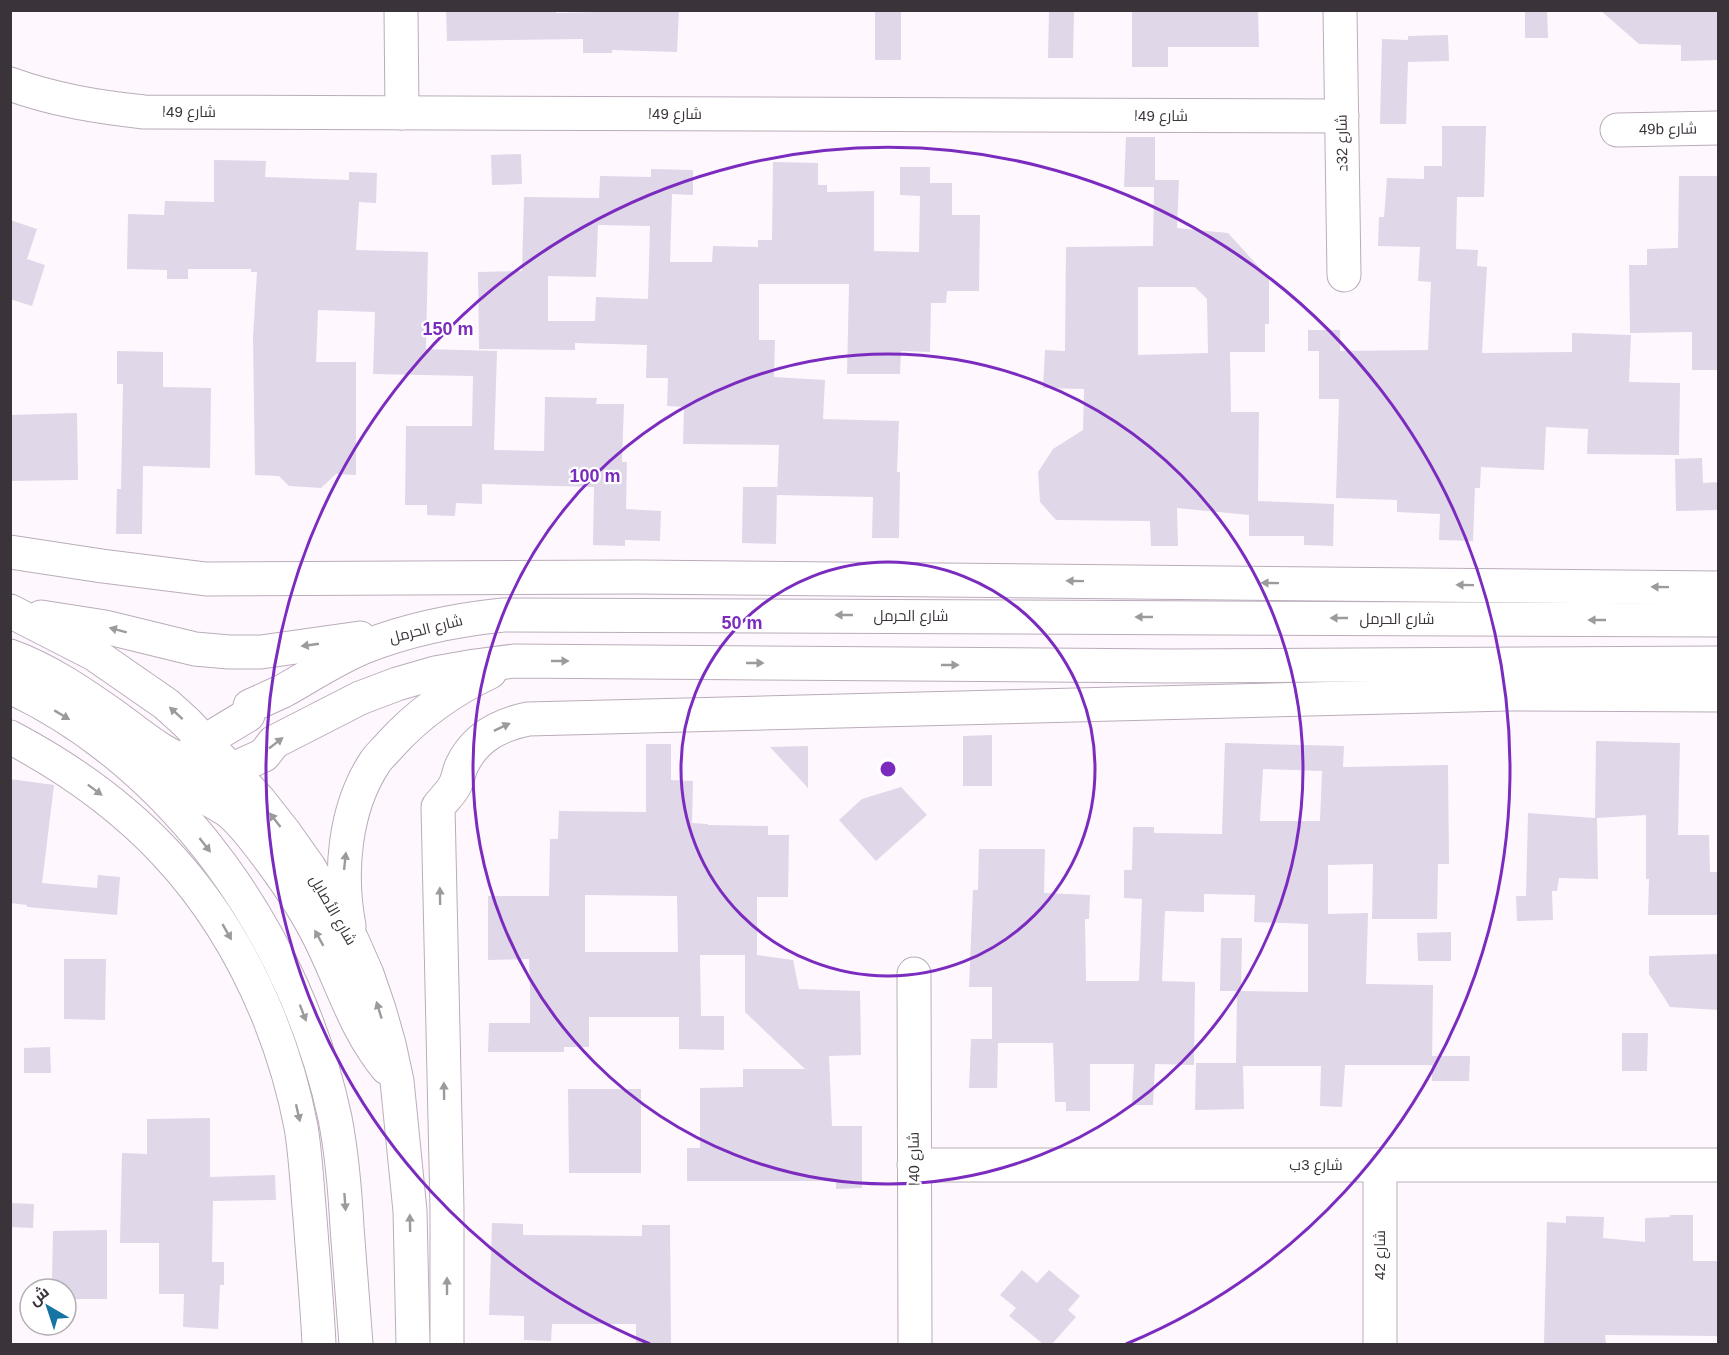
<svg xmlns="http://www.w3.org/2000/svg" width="1729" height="1355" viewBox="0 0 1729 1355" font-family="Arial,Cairo,sans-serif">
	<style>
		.building { fill: #e0d7e9; fill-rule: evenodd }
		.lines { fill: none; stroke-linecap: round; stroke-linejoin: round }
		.minor-casing { stroke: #baacba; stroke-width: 35 }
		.minor { stroke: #fff; stroke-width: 33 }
		.oneway { fill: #9c9a9c }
		.ring { fill: none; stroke: #7b2cbf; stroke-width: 3 }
		.labels { text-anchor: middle; stroke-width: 4.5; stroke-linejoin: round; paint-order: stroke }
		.street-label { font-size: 15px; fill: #3a343a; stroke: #fff }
		.centre { fill: #7b2cbf; stroke: #fff; stroke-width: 3 }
		.ring-label { font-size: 18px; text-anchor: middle; font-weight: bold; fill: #7b2cbf; stroke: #fff; stroke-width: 4.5; stroke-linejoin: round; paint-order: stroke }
	</style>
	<rect width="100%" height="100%" fill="#fef8fe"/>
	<g class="building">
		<polygon points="446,10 556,10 556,13 679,10 677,52 612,50 612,53 583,53 583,39 447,41"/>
		<rect x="875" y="10" width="26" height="50"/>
		<polygon points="1049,10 1074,10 1073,58 1048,58"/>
		<polygon points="1132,10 1258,10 1259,47 1168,47 1168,67 1132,67"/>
		<polygon points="1547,10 1548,38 1525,38 1525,11"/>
		<polygon points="1600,10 1719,10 1719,60 1681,61 1681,45 1639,44"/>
		<polygon points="1448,35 1449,61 1408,62 1406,124 1380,124 1382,39 1408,40 1408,36"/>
		<polygon points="1442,126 1486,126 1484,197 1457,197 1456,249 1478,250 1477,266 1487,267 1482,353 1572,352 1572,333 1631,335 1629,382 1680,383 1679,455 1587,454 1588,429 1546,427 1544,470 1481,467 1480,488 1475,488 1473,541 1439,540 1440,514 1397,512 1397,500 1336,498 1339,399 1319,399 1319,351 1308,351 1308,330 1340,330 1340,351 1428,350 1431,282 1418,281 1420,247 1378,246 1379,217 1384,217 1387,178 1424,179 1424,166 1442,166"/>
		<path d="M1126,137H1155V180H1179L1177,228L1228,233L1269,278V324H1265V352H1230L1231,412H1259L1258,501L1334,504L1333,546L1304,545V536H1249V515L1177,508L1178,546H1151L1150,521L1056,520L1040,502L1038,472L1053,449L1083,430L1084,389L1043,388L1045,350L1065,351L1066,247L1153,246L1154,187H1124ZM1138,287H1195L1207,299L1208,353L1138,355Z"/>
		<polygon points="521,154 522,184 492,185 491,155"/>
		<polygon points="214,160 266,161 265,177 349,180 349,172 377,173 376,203 359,202 356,250 428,252 426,349 497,351 494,450 544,451 545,397 597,398 596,404 624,404 622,462 627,462 626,509 661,511 660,541 625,540 625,546 593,545 594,487 482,484 482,504 456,503 455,516 427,515 427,505 405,505 406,426 472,426 473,376 373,374 375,312 318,310 316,362 356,362 356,475 336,474 321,488 289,486 279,476 255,475 253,337 257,272 251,272 251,269 188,269 188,279 167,279 167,270 127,269 128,214 164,215 165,201 214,202"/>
		<path d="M773,162L818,163V185H827V192L874,191V251L919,252L920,196L900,195V167H930V183H952V215H980L979,291H947L946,303H931L930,352L901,351L900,374H847L849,284H759V340H775L774,377L825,380L823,419L899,421L897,472H900L899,538H872L873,497L777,495L779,445L683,444L684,407L667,406L668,378H646L647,345L575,343V350L479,349L478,272L522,271L524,197L599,198L600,176L651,177V169L693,170V195L672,194L670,262H712L713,246L758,247V240H772ZM598,225L650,226L648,299L596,297L595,321H548V276L596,277Z"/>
		<polygon points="1679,176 1719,176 1719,370 1692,370 1692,332 1630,333 1629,265 1647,265 1647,249 1678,248"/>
		<polygon points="10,220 37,229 27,259 45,265 32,306 10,299"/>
		<polygon points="117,351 163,352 163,387 211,388 210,468 143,466 142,534 116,534 117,489 121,489 123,384 117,384"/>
		<polygon points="77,413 78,480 10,481 10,415"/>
		<polygon points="1702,458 1703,483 1719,482 1719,510 1676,511 1675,459"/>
		<polygon points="743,487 777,487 776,544 742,543"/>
		<polygon points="992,735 992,786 963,786 963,736"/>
		<polygon points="1596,741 1680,743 1678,835 1709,835 1710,872 1719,872 1719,915 1648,915 1649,879 1646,879 1646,815 1597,818 1598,879 1559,878 1557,891 1552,891 1553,920 1517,921 1516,896 1526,896 1528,813 1595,818"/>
		<path d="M1225,743L1344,746L1343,767L1448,765L1449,864H1438L1437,919H1372L1373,864L1328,865V914L1368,913L1366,984L1433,985L1432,1065H1345L1342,1107L1320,1106L1321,1066H1243L1244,1109L1195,1110L1196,1063H1236L1237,991H1220L1221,938H1242L1241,991H1238L1308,992V924L1254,922L1255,895L1204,894V912L1165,911L1162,981L1195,982L1194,1065L1155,1064L1153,1105H1132L1134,1064H1090V1111H1066V1102H1055L1053,1043H998L997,1088H969L971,1039H992V987H969L973,890H978L979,849H1045L1044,893L1090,895L1089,919H1085L1086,981H1139L1142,899L1124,898V870H1132L1133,827H1154V833L1222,834ZM1263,769L1322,771L1320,821H1260Z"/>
		<path d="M646,744H671V780L693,781L692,823L708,824V825L768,826V835H789L788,897H757V955L793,960L799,989L860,991L861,1055L829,1056L832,1126H862V1188L836,1189V1181H687V1148H700V1088L743,1087V1069H805L745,1012V955H700L701,1016H724V1050L679,1049V1017H589V1047H564V1052H488L489,1023H530V991L529,959L488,960V896H549L550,839H558L559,811L646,812ZM585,895L677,896L678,952H585Z"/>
		<polygon points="808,746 808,788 770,747"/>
		<polygon points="10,779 54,785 42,883 97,888 98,875 120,877 117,915 27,907 27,905 10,903"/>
		<polygon points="901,787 927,815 876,861 839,820 862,799"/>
		<polygon points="1451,932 1451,961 1418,961 1417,933"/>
		<polygon points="1719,954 1719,1010 1670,1007 1649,974 1649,956"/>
		<polygon points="64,959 106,959 105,1020 64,1019"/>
		<polygon points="1622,1033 1648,1033 1647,1071 1622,1071"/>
		<polygon points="50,1047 51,1073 24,1073 24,1048"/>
		<polygon points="1432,1056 1470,1056 1469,1081 1432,1081"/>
		<polygon points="568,1089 641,1089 641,1173 569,1173"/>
		<polygon points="210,1118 210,1177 275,1175 276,1200 213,1201 212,1262 224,1262 224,1285 220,1285 218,1329 183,1327 184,1294 159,1294 159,1243 120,1243 122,1153 147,1154 147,1119"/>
		<polygon points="10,1203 34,1204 33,1228 10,1227"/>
		<polygon points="1670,1215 1693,1215 1693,1261 1719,1261 1719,1336 1605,1335 1606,1344 1544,1344 1547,1222 1566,1223 1566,1216 1604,1217 1603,1238 1645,1242 1645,1218 1670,1217"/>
		<polygon points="492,1223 523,1224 523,1235 642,1236 642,1225 670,1225 671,1343 636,1343 636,1324 552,1324 551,1341 524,1340 524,1316 489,1315"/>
		<polygon points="107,1230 107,1299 66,1299 66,1289 59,1289 59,1282 52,1282 53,1231"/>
		<polygon points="1022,1270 1037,1283 1049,1270 1080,1296 1068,1310 1076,1317 1052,1344 1043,1344 1009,1316 1016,1308 1000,1295"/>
	</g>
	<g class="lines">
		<g class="minor-casing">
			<g id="minor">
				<polyline points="401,10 402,113"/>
				<polyline points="1340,10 1344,275"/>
				<path d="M10,84C54,100 98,107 144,112L1342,116"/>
				<polyline points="1617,130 1718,128"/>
				<polyline points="10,552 102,566 206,579 638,577 1718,588"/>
				<polyline points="10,611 94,654 166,704 187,723 259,800 285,833 309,867 352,940 367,974 379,1009 389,1044 397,1081 410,1211 413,1344"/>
				<polyline points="41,617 105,627 195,649 229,652 261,652 360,638"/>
				<path d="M10,656C49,670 83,694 116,717C143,737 167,759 200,766"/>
				<path d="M10,687C178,765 297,940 335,1118C342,1154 345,1190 347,1227C350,1266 353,1305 356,1344"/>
				<path d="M10,737C133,802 217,889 269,1018C283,1053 294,1090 301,1127C306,1157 307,1187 310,1218C313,1260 317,1302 319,1344"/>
				<path d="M153,786L205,741L248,715L250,706C261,701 272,696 283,691C310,676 335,659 364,647C409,629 455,620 503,615L1718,620"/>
				<path d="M181,789C197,793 213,801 227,810C243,822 254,839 266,854C288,883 309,914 324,947C344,989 357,1032 387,1068"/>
				<polyline points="178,812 231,770 264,755 274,742 360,698 397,684 435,673 475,666 514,661 1169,666 1718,663"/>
				<path d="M349,926C339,873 344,809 375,762C379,756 385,751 390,745C418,714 452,690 490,672"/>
				<polyline points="914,974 915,1344"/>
				<polyline points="914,1165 1718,1165"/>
				<polyline points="1380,1165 1380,1344"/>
				<path d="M447,1344V1209L438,807C443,800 451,793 455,785C458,779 459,772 461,767C474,738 498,725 528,719L1508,694L1718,695"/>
			</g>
		</g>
		<use href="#minor" class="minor"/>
	</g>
	<defs><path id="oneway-solid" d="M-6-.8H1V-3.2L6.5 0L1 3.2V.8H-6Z" transform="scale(1.5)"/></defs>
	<g class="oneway">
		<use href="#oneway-solid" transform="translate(1075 581) rotate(-179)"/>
		<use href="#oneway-solid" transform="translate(1270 583) rotate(-179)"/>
		<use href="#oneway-solid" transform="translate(1465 585) rotate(-179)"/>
		<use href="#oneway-solid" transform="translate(1660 587) rotate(-179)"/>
		<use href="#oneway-solid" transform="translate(844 615) rotate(-180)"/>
		<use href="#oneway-solid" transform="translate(1144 617) rotate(-180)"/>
		<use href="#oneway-solid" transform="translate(1339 618) rotate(-180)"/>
		<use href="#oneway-solid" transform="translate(1597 620) rotate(-180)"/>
		<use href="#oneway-solid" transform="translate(118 630) rotate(-165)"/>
		<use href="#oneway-solid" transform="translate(310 645) rotate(172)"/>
		<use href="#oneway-solid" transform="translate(560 661)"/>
		<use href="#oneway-solid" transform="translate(755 663)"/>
		<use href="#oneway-solid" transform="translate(950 665)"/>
		<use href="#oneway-solid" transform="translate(176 713) rotate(-138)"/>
		<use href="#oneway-solid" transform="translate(62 715) rotate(31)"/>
		<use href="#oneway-solid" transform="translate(502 727) rotate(-25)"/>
		<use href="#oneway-solid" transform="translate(276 743) rotate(-38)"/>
		<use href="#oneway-solid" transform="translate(95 790) rotate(37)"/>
		<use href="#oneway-solid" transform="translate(275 820) rotate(-128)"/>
		<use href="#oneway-solid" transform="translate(205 845) rotate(52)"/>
		<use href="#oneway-solid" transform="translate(345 861) rotate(-84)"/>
		<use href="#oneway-solid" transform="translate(440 896) rotate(-91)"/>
		<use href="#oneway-solid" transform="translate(227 932) rotate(60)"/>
		<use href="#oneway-solid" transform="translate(319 938) rotate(-119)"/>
		<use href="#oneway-solid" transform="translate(379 1010) rotate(-107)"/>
		<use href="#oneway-solid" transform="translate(303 1013) rotate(69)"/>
		<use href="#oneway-solid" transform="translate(444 1091) rotate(-91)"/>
		<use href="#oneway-solid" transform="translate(298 1113) rotate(77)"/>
		<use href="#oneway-solid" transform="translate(345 1202) rotate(86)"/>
		<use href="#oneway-solid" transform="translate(410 1223) rotate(-91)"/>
		<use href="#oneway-solid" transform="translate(447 1286) rotate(-90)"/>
	</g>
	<g class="ring">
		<circle cx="888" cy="769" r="207"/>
		<circle cx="888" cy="769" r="415"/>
		<path d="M650 1344A622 622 0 1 1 1126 1344"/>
	</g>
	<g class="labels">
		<g class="street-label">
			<text x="189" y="117">شارع 49ا</text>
			<text x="675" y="119">شارع 49ا</text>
			<text x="1161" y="121">شارع 49ا</text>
			<text transform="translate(1668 129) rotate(-1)" y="5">49b شارع</text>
			<text transform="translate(1342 143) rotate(-91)" y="5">شارع 32د</text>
			<text x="911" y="621">شارع الحرمل</text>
			<text x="1397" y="624">شارع الحرمل</text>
			<text transform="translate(426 629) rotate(-14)" y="5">شارع الحرمل</text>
			<text transform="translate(333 910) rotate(60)" y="5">شارع الأصايل</text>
			<text transform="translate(914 1159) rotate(-91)" y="5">شارع 40ا</text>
			<text x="1316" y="1170">شارع 3ب</text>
			<text transform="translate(1380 1255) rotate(-90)" y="5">شارع 42</text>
		</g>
	</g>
	<circle cx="888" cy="769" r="9" class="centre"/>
	<g class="ring-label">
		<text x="448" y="335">150 m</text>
		<text x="595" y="482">100 m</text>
		<text x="742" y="629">50 m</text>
	</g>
	<rect width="1729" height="1355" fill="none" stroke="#3a343a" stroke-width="24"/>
	<g transform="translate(48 1307) rotate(321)"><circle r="28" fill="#ffffff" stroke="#b0aeb0" stroke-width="1.5"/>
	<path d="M0-4.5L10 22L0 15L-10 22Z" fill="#1574a2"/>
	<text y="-9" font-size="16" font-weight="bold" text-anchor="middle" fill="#3a343a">ش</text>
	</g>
</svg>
